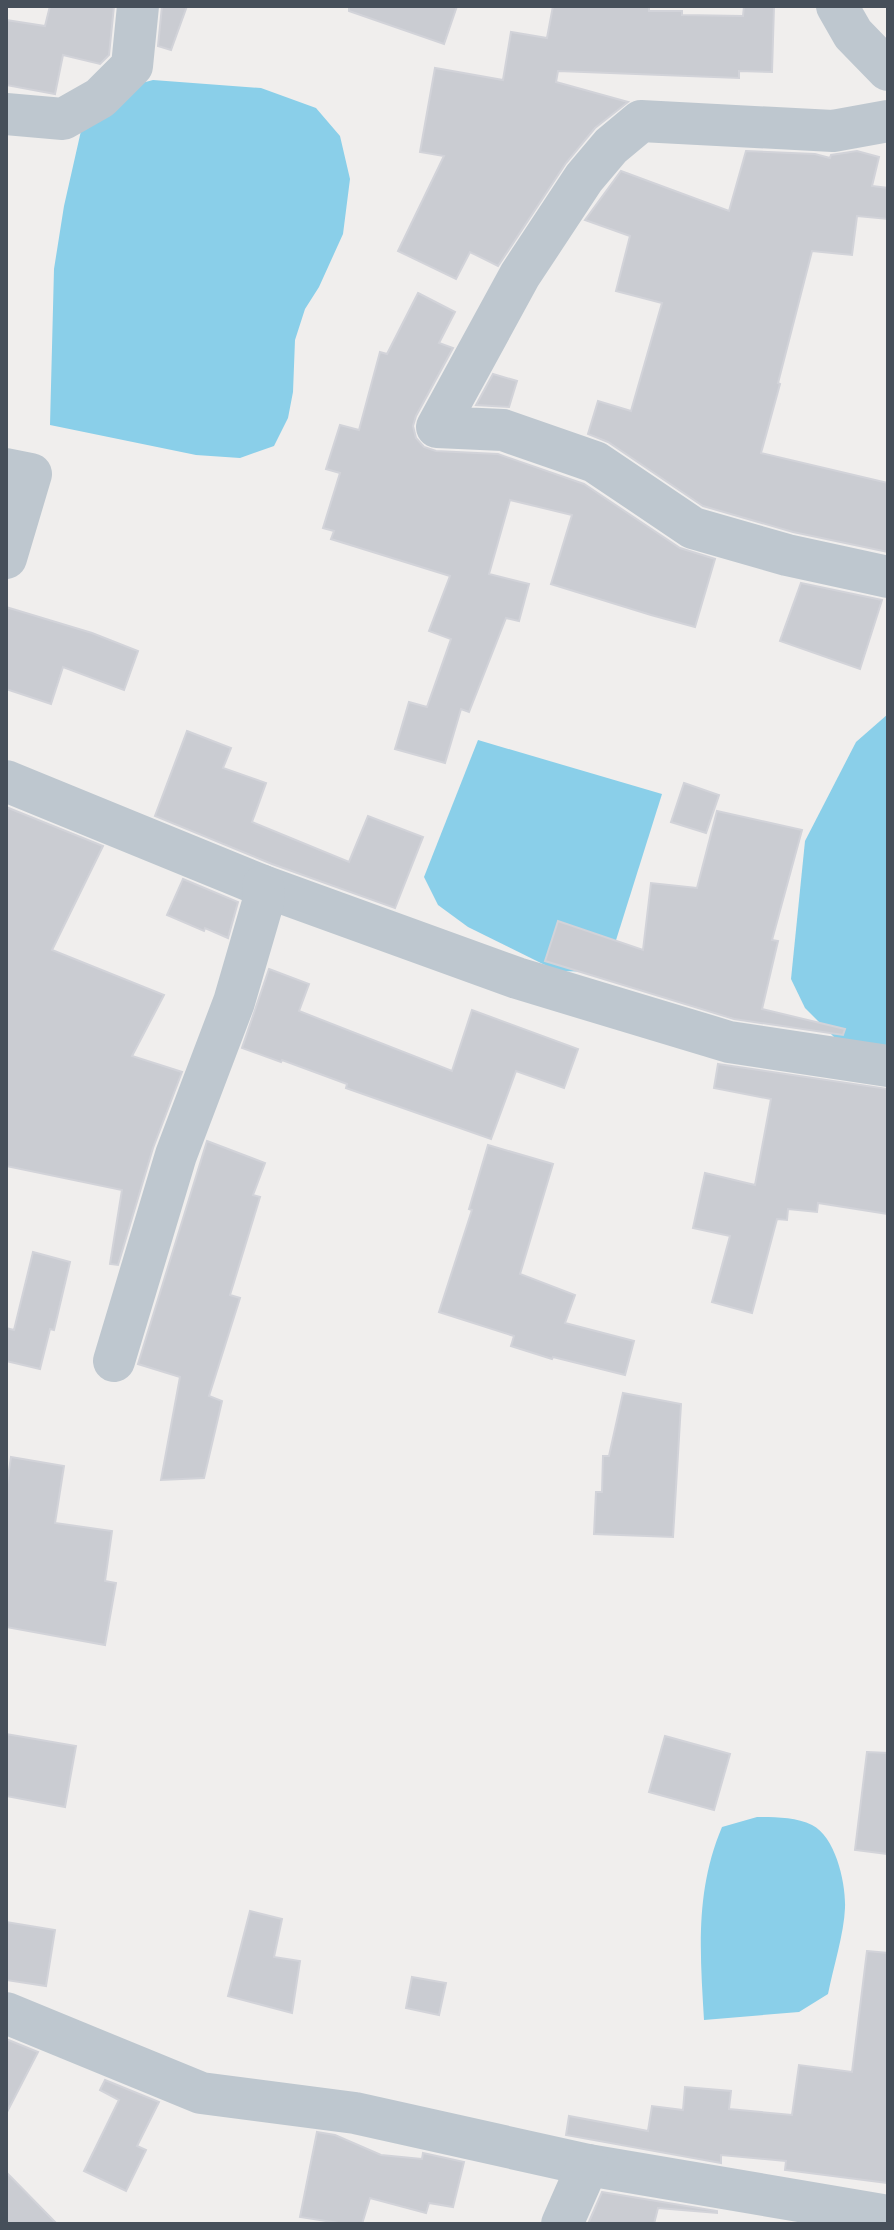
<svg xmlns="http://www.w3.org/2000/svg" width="894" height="2230" viewBox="0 0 894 2230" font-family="Commissioner,sans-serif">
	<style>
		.water { fill: #8acfe9 }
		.building { fill: #caccd2; stroke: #d2d3d9; stroke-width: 2 }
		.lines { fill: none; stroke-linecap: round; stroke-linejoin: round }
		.minor { stroke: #bec7cf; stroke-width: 42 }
	</style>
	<rect width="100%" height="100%" fill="#f0eeed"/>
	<g class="water">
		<polygon points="153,80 261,88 316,108 340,136 350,179 343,234 319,287 305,309 295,340 293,392 288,418 274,446 240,458 196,455 50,425 54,269 64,206 83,122 138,84"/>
		<polygon points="888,714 888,1047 838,1041 805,1008 791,979 805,841 856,742"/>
		<polygon points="478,740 662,794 606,972 557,971 468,927 438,905 424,877"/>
		<path d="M757,1817C775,1817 796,1817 812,1825C836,1837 846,1884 845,1908C844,1934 833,1968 828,1994L799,2012L704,2020C700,1952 695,1891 722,1827Z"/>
	</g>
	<g class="building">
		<polygon points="50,6 114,6 109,55 100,64 63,55 55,94 6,85 6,20 45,26"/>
		<polygon points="162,6 187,6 171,50 158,46"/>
		<polygon points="349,6 457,6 444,44 349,11"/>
		<polygon points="553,6 649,6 649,11 682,11 682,15 743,16 744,6 774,6 772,72 739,71 739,78 558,71 556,82 628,102 595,128 566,163 498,266 470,252 456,279 398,251 444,156 420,152 435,68 503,80 511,32 547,38"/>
		<polygon points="746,151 815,154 830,158 831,155 857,151 879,157 872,186 888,188 888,219 857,216 852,255 812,251 778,383 780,384 761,453 888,483 888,552 793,532 703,506 608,442 588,434 598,401 631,411 662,303 616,291 630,236 585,220 621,171 729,211"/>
		<polygon points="418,293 455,312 439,343 453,348 416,416 413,426 416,438 424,447 436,451 498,454 584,484 680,548 715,559 695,627 651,615 551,584 572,515 510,500 489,574 529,584 519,621 506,618 469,712 461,709 445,763 395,749 409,702 427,707 451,639 429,631 450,576 331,539 334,531 323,528 340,473 326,469 340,425 359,430 380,352 387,354"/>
		<polygon points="493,374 517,381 509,407 476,405"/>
		<polygon points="801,583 882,600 860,669 780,641"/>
		<polygon points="6,607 92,633 138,651 124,690 63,667 51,704 6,689"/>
		<polygon points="187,731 231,748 223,768 266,783 252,822 349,862 368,816 423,837 395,908 272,864 155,816"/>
		<polygon points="684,783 719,795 706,833 671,822"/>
		<polygon points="6,807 103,846 52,950 164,995 132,1056 182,1072 153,1148 118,1265 110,1264 122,1190 6,1166"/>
		<polygon points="717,811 802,830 772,940 778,941 762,1009 845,1029 843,1035 734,1019 545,961 558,921 643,950 651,883 697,888"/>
		<polygon points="183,879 238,902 228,938 205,928 204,931 167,915"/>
		<polygon points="269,969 309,984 299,1011 452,1071 472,1010 578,1049 564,1088 516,1071 491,1139 346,1088 347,1084 282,1060 281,1062 242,1048"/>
		<polygon points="718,1064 888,1089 888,1214 818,1203 817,1212 788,1209 787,1220 777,1219 752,1313 712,1302 730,1236 693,1228 705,1173 755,1185 771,1099 714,1088"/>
		<polygon points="207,1141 265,1163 253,1195 260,1197 230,1295 240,1298 209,1396 222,1401 204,1478 161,1480 180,1377 138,1364"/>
		<polygon points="488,1145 553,1164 520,1274 575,1295 565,1323 634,1341 625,1375 553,1357 552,1359 511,1346 514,1336 439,1312 472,1210 469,1209"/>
		<polygon points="33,1252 70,1262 54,1330 50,1329 40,1369 6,1361 6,1328 14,1330"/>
		<polygon points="623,1393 681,1404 673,1537 594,1534 596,1492 602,1492 603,1456 609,1456"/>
		<polygon points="11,1457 64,1466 55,1523 112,1531 105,1581 116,1583 105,1645 6,1627 6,1491"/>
		<polygon points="6,1734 76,1746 65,1807 6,1796"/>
		<polygon points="665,1736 730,1754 714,1810 649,1792"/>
		<polygon points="867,1752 888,1753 888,1854 855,1850"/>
		<polygon points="250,1911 282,1919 274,1957 300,1961 292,2013 228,1996"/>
		<polygon points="6,1922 55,1930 46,1986 6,1980"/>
		<polygon points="867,1951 888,1953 888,2183 785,2170 786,2161 721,2155 721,2163 566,2135 569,2116 648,2131 652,2106 683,2110 685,2087 731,2091 729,2109 792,2115 799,2065 852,2072"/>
		<polygon points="412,1977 446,1983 439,2015 406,2008"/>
		<polygon points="6,2039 38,2052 6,2114"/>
		<polygon points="105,2080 159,2102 137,2146 146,2150 126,2191 84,2171 119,2100 100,2090"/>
		<polygon points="317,2132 335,2135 381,2155 422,2159 423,2153 464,2162 453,2207 429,2203 426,2213 370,2198 362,2224 345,2224 300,2217"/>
		<polygon points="6,2172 57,2224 6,2224"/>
		<polygon points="602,2192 717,2211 717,2213 658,2208 654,2224 588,2224"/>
	</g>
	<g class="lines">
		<g class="minor">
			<polyline points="837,6 853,34 888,70"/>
			<polyline points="6,114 63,119 100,98 132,66 138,6"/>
			<polyline points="888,121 833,131 641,121 611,146 584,178 520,275 437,427 503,430 595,462 693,528 787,555 888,577"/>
			<polyline points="6,469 31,474 6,558"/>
			<polyline points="6,781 263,886 517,978 729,1042 888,1066"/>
			<polyline points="114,1361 176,1155 234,1002 264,899 263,886"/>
			<polyline points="6,2013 201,2093 355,2113 588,2165 888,2216"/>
			<polyline points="562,2224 588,2165"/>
		</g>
	</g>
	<rect width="894" height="2230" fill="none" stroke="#464f5a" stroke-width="16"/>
</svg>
